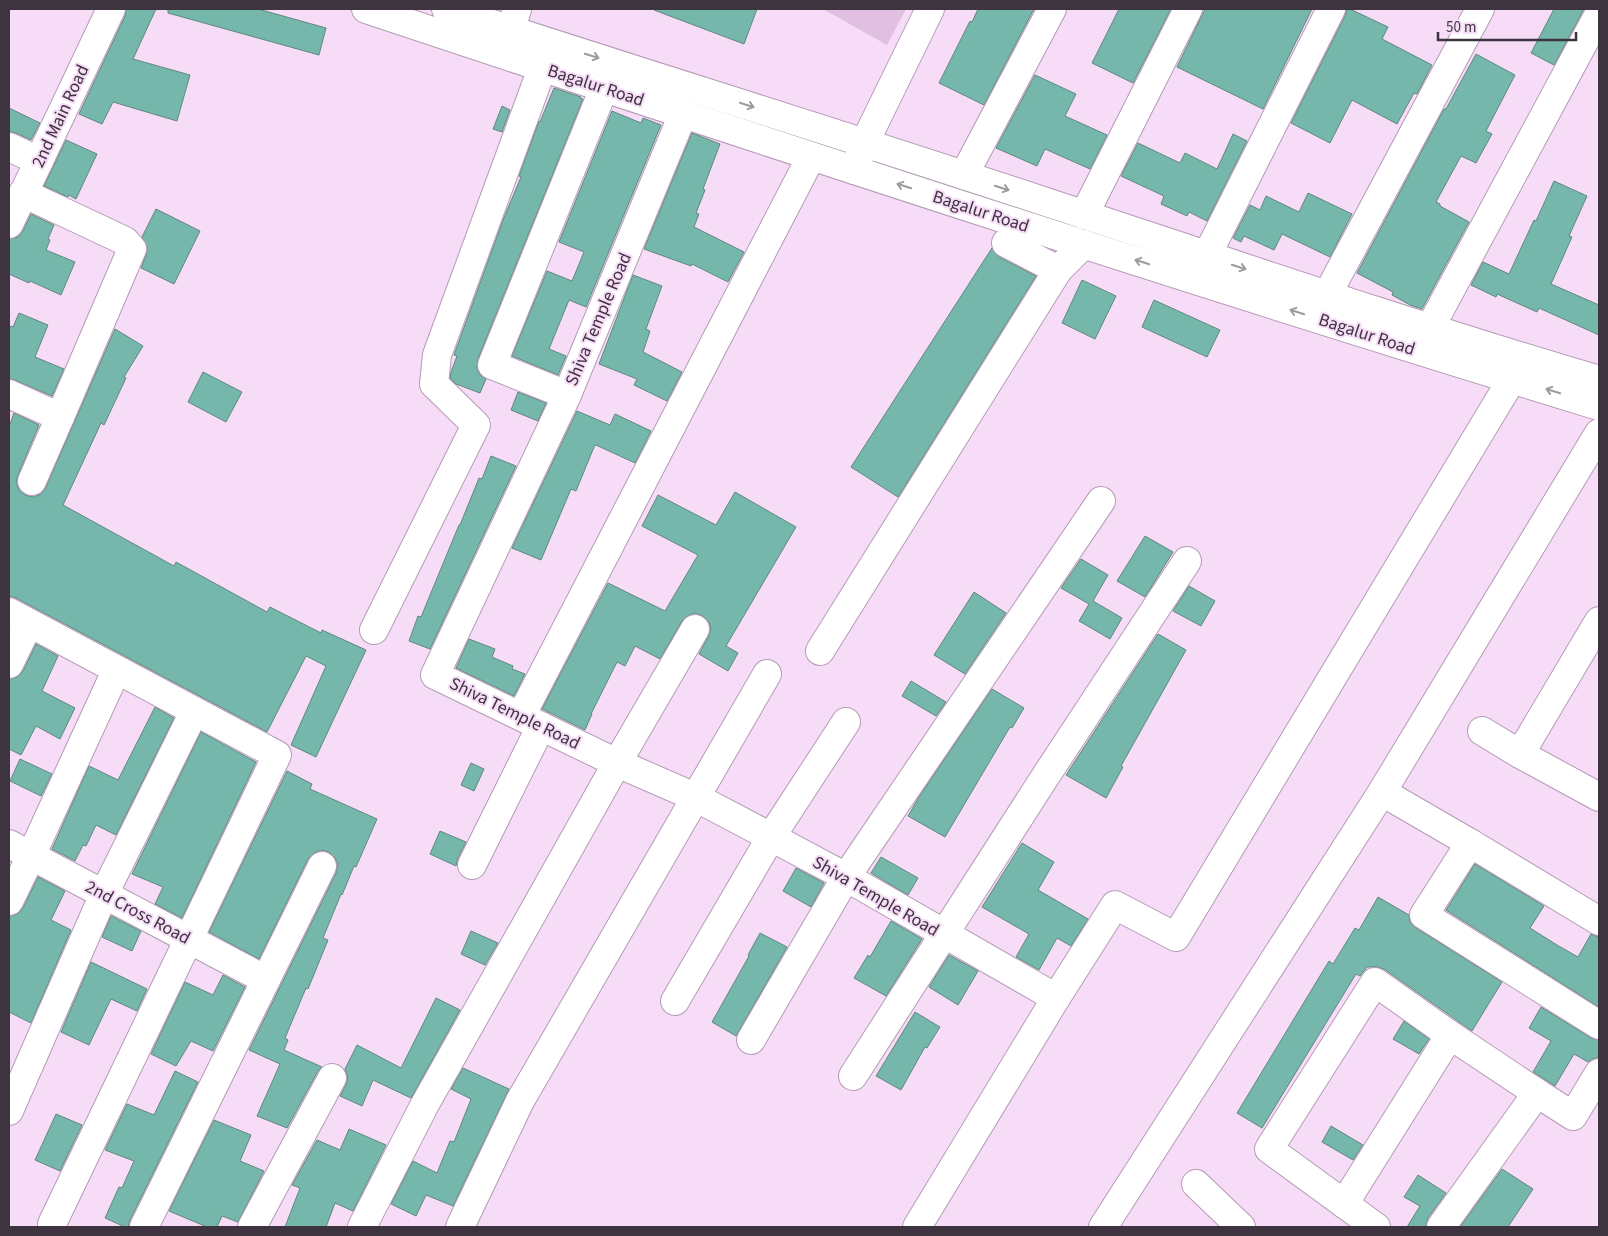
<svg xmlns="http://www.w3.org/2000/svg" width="1608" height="1236" viewBox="0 0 1608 1236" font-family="'Source Sans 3',sans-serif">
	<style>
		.green { fill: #e0bfe2 }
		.building { fill: #75b7aa; stroke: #5f8880 }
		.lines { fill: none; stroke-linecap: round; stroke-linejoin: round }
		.minor-casing { stroke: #b49bb6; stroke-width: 30 }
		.major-casing { stroke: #b49bb6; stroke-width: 30 }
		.minor { stroke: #fff; stroke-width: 28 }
		.major { stroke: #fff; stroke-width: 28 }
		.oneway { stroke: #9e9a9f }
		.labels { text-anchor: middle; stroke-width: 4; stroke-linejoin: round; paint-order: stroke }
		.street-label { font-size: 18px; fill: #3e343f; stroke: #f7dcf8 }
	</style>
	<rect width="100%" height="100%" fill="#f7dcf8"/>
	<polygon class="green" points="823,9 906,9 887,45"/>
	<g class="building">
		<polygon points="126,9 156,9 133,59 190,75 177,121 113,102 102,124 79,114 125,16"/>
		<polygon points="168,9 258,9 326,28 319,55 168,13"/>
		<polygon points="655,9 757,9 744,44 654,10"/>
		<polygon points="978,9 1034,9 984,105 939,83 970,21 972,22"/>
		<polygon points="1119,9 1171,9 1133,83 1092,63"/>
		<polygon points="1205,9 1312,9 1263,109 1177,67"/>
		<polygon points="1347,9 1350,9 1388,27 1382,39 1432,65 1417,94 1414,93 1397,124 1352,100 1330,143 1291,123 1345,16"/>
		<polygon points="1554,9 1584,9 1554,65 1531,53"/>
		<polygon points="1476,54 1515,75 1486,131 1492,134 1476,163 1461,156 1436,202 1440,204 1440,206 1469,222 1422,309 1410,305 1392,295 1393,292 1357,273 1444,109 1446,109"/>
		<polygon points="1035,75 1076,94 1065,116 1107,135 1090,169 1045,149 1037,166 996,148"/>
		<polygon points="554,88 581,97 580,98 583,99 478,359 477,368 480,375 486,379 480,393 456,384 450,378 451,372 457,356 454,355 503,220 521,177 519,176 539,121 540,122"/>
		<polygon points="502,106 510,110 502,132 493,129"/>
		<polygon points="9,108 40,123 31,140 16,133 9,132"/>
		<polygon points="612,111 641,123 643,118 661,125 586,307 569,300 549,349 566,356 558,375 512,356 547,271 572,281 584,252 559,242"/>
		<polygon points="692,133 720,144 703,189 705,190 696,213 699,214 694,227 744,252 728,282 692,264 691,266 644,249"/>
		<polygon points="1233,134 1247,141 1207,221 1189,212 1187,216 1161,204 1164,196 1121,176 1138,143 1180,163 1185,153 1217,169"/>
		<polygon points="66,140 97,154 76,199 69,195 68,197 44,186"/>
		<polygon points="1554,181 1587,196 1569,236 1572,237 1551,284 1599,305 1599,335 1539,308 1537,312 1497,294 1496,297 1471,285 1483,262 1509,274 1534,220 1536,221"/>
		<polygon points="1308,193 1352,214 1330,257 1282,234 1274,250 1244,236 1241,242 1233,238 1250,205 1260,210 1266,196 1299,212"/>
		<polygon points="156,209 200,231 174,284 141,268 146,255 147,247 142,237"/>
		<polygon points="31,214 54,225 48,239 50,240 46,250 75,262 61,295 30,281 29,283 9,274 9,239 18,237 23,231"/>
		<polygon points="992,248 999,257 1036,276 898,497 851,467"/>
		<polygon points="633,275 662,286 646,329 650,331 643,352 682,372 667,401 634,385 637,379 599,364"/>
		<polygon points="1082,280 1116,296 1095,339 1062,323"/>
		<polygon points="1154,300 1220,330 1207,357 1142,327"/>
		<polygon points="19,313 48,325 35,357 64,369 52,396 15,380 9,379 9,326 13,327"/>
		<polygon points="115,329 143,346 124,377 126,378 104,425 101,423 63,505 174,566 176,562 267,612 270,607 321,633 322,630 366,650 316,757 291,745 326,666 306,656 267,732 16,598 9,596 9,427 14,413 39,425 18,475 16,482 19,490 25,495 33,497 41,494 46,487"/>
		<polygon points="203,372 242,392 226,422 188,402"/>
		<polygon points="518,392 546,403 538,421 511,410"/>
		<polygon points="577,411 610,425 615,414 651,431 635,463 596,445 594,447 576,491 571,489 541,560 512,548"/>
		<polygon points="491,456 516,466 430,649 409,641 418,616 421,617 459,525 460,525 479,478 482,479"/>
		<polygon points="735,492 796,527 726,646 738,653 728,671 699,654 708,637 711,629 709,622 703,616 695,613 687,616 682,621 660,659 635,646 625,666 617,662 591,714 592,714 585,730 542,709 608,583 665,611 698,555 642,526 658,495 716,525"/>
		<polygon points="1145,536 1173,552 1145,597 1117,581"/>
		<polygon points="1081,559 1108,575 1093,601 1122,618 1110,639 1079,621 1089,604 1061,588"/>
		<polygon points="1189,586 1215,601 1201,626 1173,611"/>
		<polygon points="974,592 1006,613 965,674 934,655"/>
		<polygon points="1158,634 1186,650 1121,766 1123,767 1106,798 1066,775"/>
		<polygon points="469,639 495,649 492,657 513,666 512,669 525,674 514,696 456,668"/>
		<polygon points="36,644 58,656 42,691 75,708 60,739 36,726 21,755 9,749 9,679 17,677 23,671"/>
		<polygon points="911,681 946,702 936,716 902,696"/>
		<polygon points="992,689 1024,708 1012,728 1010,727 945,837 908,816 919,797"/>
		<polygon points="155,707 174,718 116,835 96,825 86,846 83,845 75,861 52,849 89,766 118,780"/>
		<polygon points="201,732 256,762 182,918 155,904 163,887 132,874"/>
		<polygon points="20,759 52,774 41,796 10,781"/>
		<polygon points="471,763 484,769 474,791 461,785"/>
		<polygon points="287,771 312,784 310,789 377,819 356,867 354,866 342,895 341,894 323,938 328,940 308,989 306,988 285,1038 288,1040 284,1050 322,1067 318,1071 287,1128 257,1116 280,1064 249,1050 336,873 338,865 335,858 329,852 321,850 314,853 308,859 259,959 209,932"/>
		<polygon points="440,831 466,842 458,858 456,866 430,854"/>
		<polygon points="1022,843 1054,862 1038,890 1088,919 1071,946 1057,938 1039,970 1016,957 1029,934 982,907"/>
		<polygon points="881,857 918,878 908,895 871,873"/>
		<polygon points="1475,864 1544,906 1530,928 1557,945 1578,957 1591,934 1599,937 1599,1007 1446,910"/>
		<polygon points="796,868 824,883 811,907 783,891"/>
		<polygon points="38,877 65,891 51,920 71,930 31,1023 9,1012 9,916 17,914 23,908"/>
		<polygon points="1378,897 1409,915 1410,923 1416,928 1502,982 1472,1031 1384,969 1377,967 1367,967 1360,976 1356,974 1262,1128 1237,1113 1329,961 1333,964 1355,928 1359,930"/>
		<polygon points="111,916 141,931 132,951 102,937"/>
		<polygon points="891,921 922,939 886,996 854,978 868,955 870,957"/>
		<polygon points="471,931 498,943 485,965 461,954"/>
		<polygon points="760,933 787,947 736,1036 712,1022 749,956 748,955"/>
		<polygon points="949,955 978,971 958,1005 929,987"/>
		<polygon points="91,962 147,989 137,1011 111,999 89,1045 61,1032"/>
		<polygon points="223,975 245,987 213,1051 191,1041 176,1066 151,1054 185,982 213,995"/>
		<polygon points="436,998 460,1010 411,1098 373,1080 362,1106 340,1096 346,1085 348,1078 345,1069 357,1045 401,1068"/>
		<polygon points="1541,1007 1591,1038 1599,1040 1599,1057 1592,1059 1588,1062 1574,1054 1555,1086 1533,1072 1551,1041 1529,1028"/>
		<polygon points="915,1012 940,1027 927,1048 925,1047 901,1090 876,1076"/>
		<polygon points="1404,1021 1429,1039 1419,1054 1393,1039"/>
		<polygon points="463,1068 509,1089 453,1206 426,1195 416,1216 391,1204 413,1161 437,1173 450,1141 454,1142 471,1099 451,1089"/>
		<polygon points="175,1071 198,1082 130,1220 128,1227 125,1227 105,1218 119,1187 122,1188 134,1161 105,1150 127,1104 154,1115"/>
		<polygon points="56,1114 82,1125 60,1171 35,1160"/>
		<polygon points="214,1120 251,1135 240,1161 264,1171 238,1222 222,1216 217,1227 207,1227 169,1211"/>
		<polygon points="1331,1126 1363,1145 1353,1160 1322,1142"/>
		<polygon points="349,1129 386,1145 353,1211 335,1203 326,1227 285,1227 300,1188 292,1185 317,1140 340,1150"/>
		<polygon points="1502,1169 1533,1189 1508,1227 1460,1227"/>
		<polygon points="1418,1175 1446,1193 1428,1218 1426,1227 1407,1227 1420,1206 1404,1197"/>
	</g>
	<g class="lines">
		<g class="minor-casing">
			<g id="minor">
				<polyline points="511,30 517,9"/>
				<polyline points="683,114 567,395 435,675 617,763 695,797 771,837 846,877 1056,998"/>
				<polyline points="9,147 39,161"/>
				<polyline points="854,170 864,144 930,9"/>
				<polyline points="964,175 1052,9"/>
				<polyline points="1084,215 1188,9"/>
				<polyline points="9,224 111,9"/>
				<polyline points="1006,243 1058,270"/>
				<polyline points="1197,275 1331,9"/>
				<polyline points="1327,295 1480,9"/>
				<polyline points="1430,328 1599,14"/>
				<polyline points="9,394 60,417 132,249 125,241 23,193"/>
				<polyline points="567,395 492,365 604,88"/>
				<polyline points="32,481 60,417"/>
				<polyline points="9,612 277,755 52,1224"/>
				<polyline points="374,630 476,425 434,384 437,355 551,44"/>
				<polyline points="820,651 1058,270 1084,244"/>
				<polyline points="9,664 29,623"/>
				<polyline points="521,716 811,157"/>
				<polyline points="1482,731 1520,754 1599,797"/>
				<polyline points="1520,754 1599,621"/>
				<polyline points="1382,792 1470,843"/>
				<polyline points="9,844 266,980"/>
				<polyline points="472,865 541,726"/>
				<polyline points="9,901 31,856 116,671"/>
				<polyline points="1599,921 1470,843 1424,915 1599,1025"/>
				<polyline points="675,1001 771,837 846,722"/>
				<polyline points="751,1040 846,877 1101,501"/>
				<polyline points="853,1076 1045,777 1187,561"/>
				<polyline points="1537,1093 1573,1116 1599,1073"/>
				<polyline points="9,1111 104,894 194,712"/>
				<polyline points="1196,1184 1241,1227"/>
				<polyline points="1344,1204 1450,1035"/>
				<polyline points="144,1227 322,866"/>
				<polyline points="252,1227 332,1078"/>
				<polyline points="362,1227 424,1106 617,763 695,629"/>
				<polyline points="460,1227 520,1101 767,674"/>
				<polyline points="917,1227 1056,998 1115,905 1176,937 1512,379"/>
				<polyline points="1103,1227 1382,792 1599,433"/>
				<polyline points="1376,1227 1269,1149 1375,982 1450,1035 1537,1093 1441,1227"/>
			</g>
		</g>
		<g class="major-casing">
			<g id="major">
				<path d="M366,9C775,145 1186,280 1599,406"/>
				<path d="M446,9C645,74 844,135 1043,201C1228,262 1412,325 1599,380"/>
			</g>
		</g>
		<use href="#minor" class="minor"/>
		<use href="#major" class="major"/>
	</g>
	<defs><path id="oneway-shaft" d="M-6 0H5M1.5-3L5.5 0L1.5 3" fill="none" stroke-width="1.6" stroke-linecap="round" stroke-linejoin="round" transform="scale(1.25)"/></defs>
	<g class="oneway">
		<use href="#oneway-shaft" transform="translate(592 56) rotate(17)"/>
		<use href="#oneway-shaft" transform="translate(747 105) rotate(18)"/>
		<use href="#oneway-shaft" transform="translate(904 186) rotate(-162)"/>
		<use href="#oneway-shaft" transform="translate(1002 188) rotate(18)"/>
		<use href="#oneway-shaft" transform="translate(1142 262) rotate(-162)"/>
		<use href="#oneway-shaft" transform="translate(1239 267) rotate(18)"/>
		<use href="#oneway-shaft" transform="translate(1297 312) rotate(-162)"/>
		<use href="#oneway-shaft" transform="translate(1553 391) rotate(-163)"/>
	</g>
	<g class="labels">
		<g class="street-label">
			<text transform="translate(596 85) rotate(18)" y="6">Bagalur Road</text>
			<text transform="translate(60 116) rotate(-65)" y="6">2nd Main Road</text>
			<text transform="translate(981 211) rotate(18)" y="6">Bagalur Road</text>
			<text transform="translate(598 319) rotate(-67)" y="6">Shiva Temple Road</text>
			<text transform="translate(1367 334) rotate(18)" y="6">Bagalur Road</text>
			<text transform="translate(515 713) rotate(26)" y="6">Shiva Temple Road</text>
			<text transform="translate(876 896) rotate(30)" y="6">Shiva Temple Road</text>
			<text transform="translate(138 912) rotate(28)" y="6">2nd Cross Road</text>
		</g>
	</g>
	<rect width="1608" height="1236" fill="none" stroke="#3e343f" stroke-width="20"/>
	<path d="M1438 32v8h138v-8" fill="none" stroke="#3e343f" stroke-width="2.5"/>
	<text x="1446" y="32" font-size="15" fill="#3e343f" stroke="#f7dcf8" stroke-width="4" paint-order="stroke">50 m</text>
</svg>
